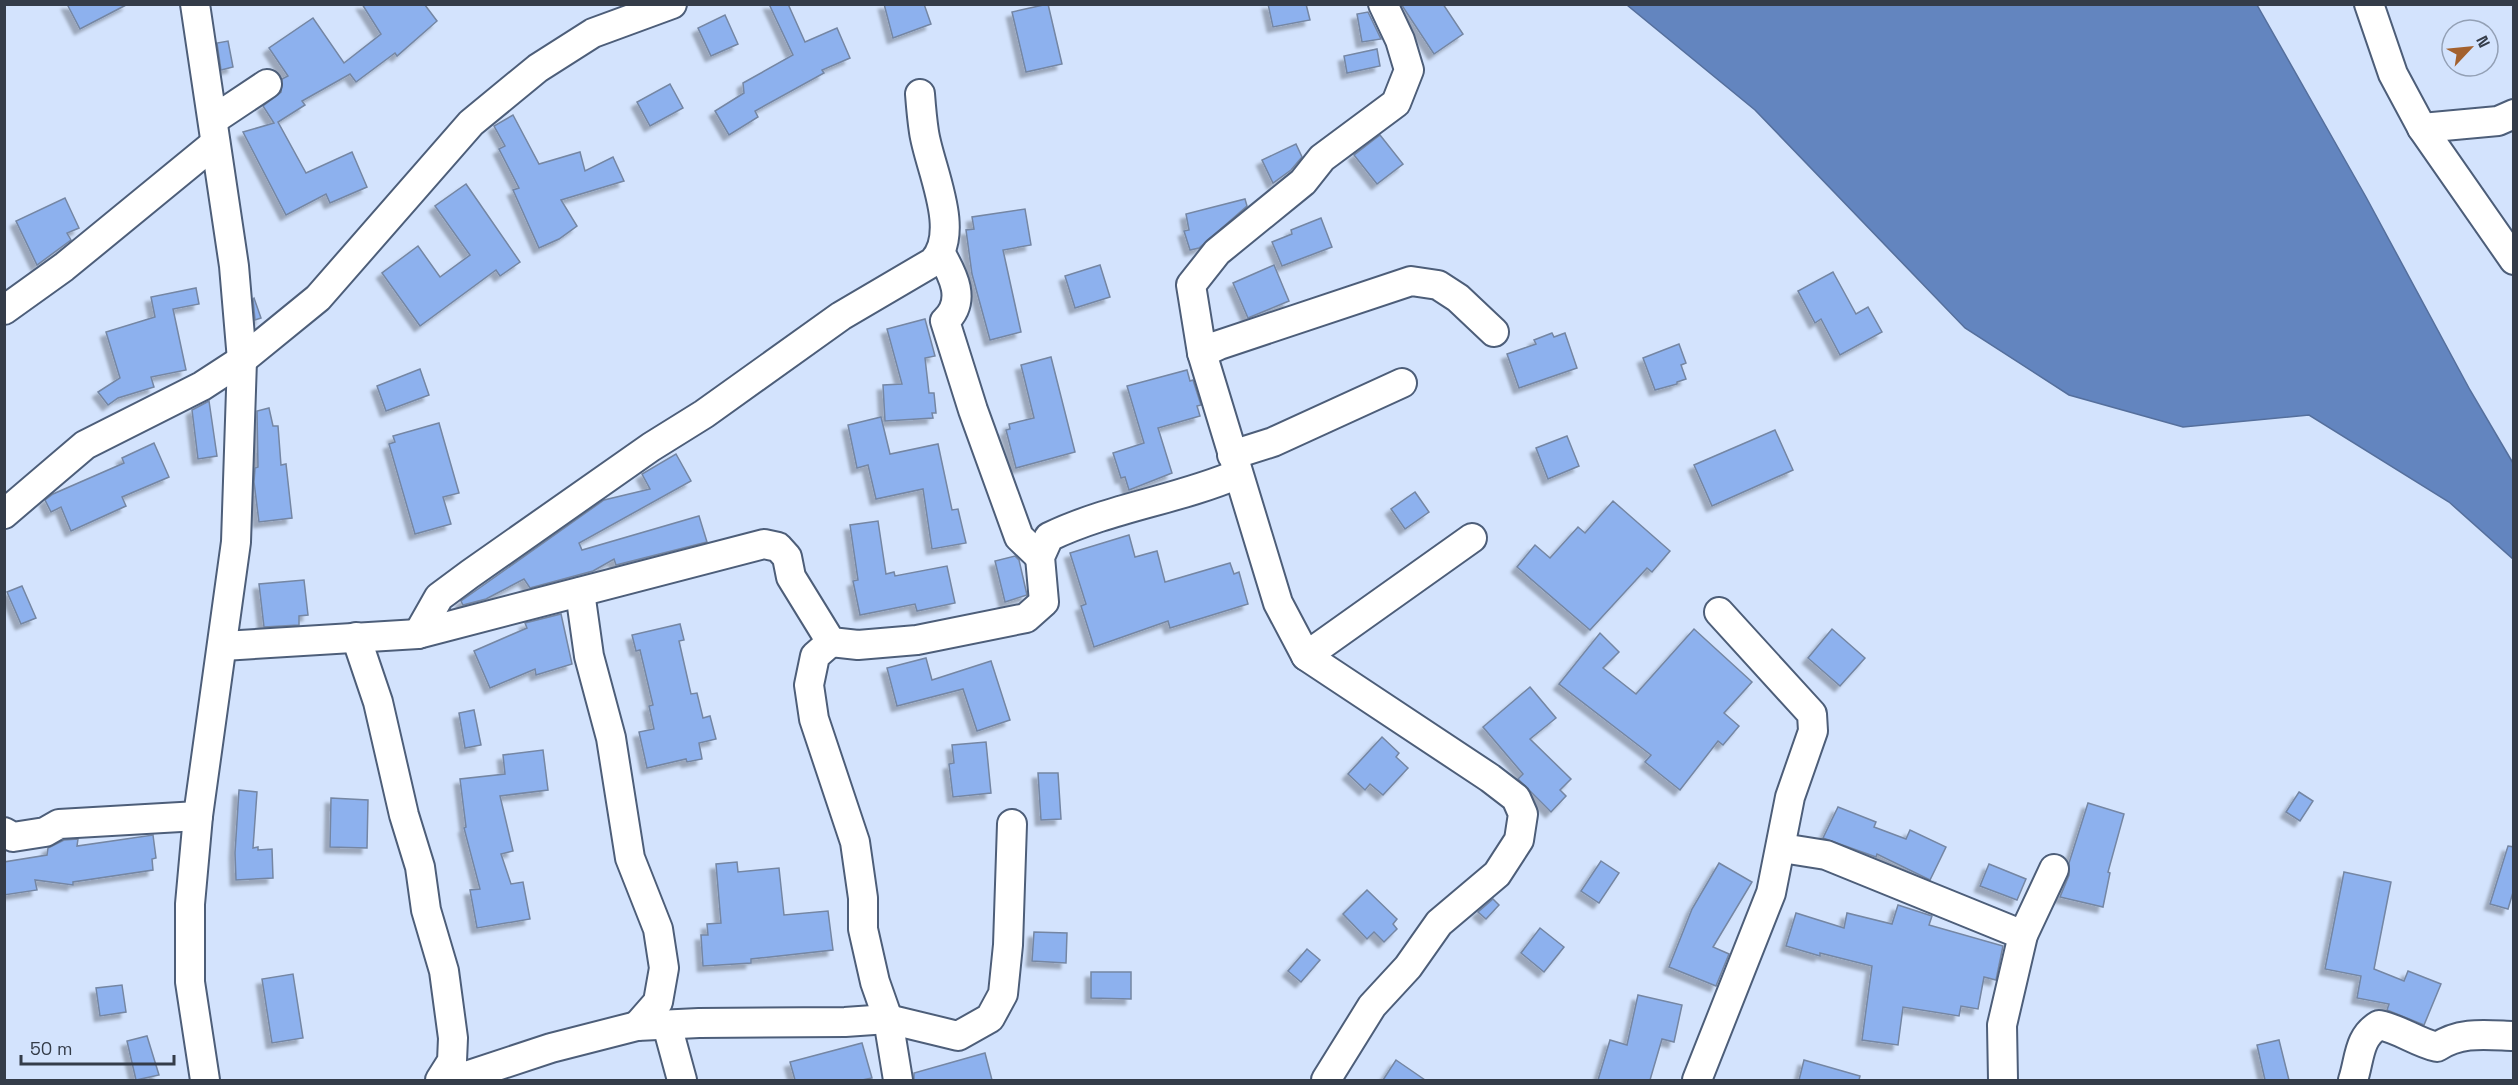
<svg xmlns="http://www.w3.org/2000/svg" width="2518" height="1085" viewBox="0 0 2518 1085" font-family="'Space Grotesk',sans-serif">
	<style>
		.water { fill: #6385bf; stroke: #556f9c; stroke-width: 1.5 }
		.building { fill: #8db1ee; stroke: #7486a3; stroke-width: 1.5; filter: url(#shadow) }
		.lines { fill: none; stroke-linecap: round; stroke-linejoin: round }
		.minor-casing { stroke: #4d5e79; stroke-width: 32 }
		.minor { stroke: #fff; stroke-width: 28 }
	</style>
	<defs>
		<filter id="shadow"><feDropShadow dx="-5.5" dy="5.5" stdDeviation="1.5" flood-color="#0004"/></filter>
	</defs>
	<rect width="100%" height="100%" fill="#d3e3fd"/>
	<polygon class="water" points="1627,5 2257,5 2366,197 2470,390 2513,463 2513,559 2449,502 2309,415 2183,427 2069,395 1965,328 1755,110"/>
	<g class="building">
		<polygon points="67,4 128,4 80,29"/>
		<polygon points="362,4 425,5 437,21 397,56 395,53 356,82 350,74 302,101 305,105 278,122 306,173 352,152 367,187 330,203 326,194 286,215 243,132 274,123 263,106 281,92 282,79 288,76 269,48 313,18 344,63 381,34"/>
		<polygon points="769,4 788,4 805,42 837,28 850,58 822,70 824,73 755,111 758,117 729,135 715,111 744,93 743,83 793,55"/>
		<polygon points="884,4 924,4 931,24 893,38"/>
		<polygon points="1048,4 1062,64 1026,72 1012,12"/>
		<polygon points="1268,4 1306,4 1310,20 1273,27"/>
		<polygon points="1401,4 1443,4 1463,34 1434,54"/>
		<polygon points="1368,12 1381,39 1362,42 1357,14"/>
		<polygon points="725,15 738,44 711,56 698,28"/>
		<polygon points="228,41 233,67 221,70 217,43"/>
		<polygon points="1377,49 1380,66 1347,73 1344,56"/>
		<polygon points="670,84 683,108 650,126 637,102"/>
		<polygon points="513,115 539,164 580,152 585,171 613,157 624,181 561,200 577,226 559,239 539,248 513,190 519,188 499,149 505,146 494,126"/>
		<polygon points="1380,135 1403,164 1377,184 1354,155"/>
		<polygon points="1296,144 1302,157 1291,170 1273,183 1262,160"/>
		<polygon points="466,184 520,262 500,276 496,270 420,326 382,273 418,246 440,277 470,255 435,206"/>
		<polygon points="65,198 79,228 67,233 71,240 37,265 16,221"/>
		<polygon points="1245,199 1247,206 1199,248 1190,250 1184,231 1189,230 1186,214"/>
		<polygon points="1025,209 1031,245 1003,250 1021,332 990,340 972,274 966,230 974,229 972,217"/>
		<polygon points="1321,218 1332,247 1282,266 1272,242 1292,234 1291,230"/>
		<polygon points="1100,265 1110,297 1075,308 1065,276"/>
		<polygon points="1274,265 1289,301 1248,318 1233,283"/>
		<polygon points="1833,272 1856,314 1868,307 1882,332 1840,355 1821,319 1815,323 1798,291"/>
		<polygon points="196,288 199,304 173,309 186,370 151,377 154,387 118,398 108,405 98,392 120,378 106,332 155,317 151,297"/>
		<polygon points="254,298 261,318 255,320 253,299"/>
		<polygon points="925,319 935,356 925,358 929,393 934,393 936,413 932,413 933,418 885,421 883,385 902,384 887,329"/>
		<polygon points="1552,333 1554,337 1565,333 1577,368 1519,388 1507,354 1536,344 1534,340"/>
		<polygon points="1679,344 1686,363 1681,365 1686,379 1677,382 1677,384 1655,390 1643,358"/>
		<polygon points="1051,357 1075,452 1016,468 1006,430 1010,429 1009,424 1034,418 1021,365"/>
		<polygon points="420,369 429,395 386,411 377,386"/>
		<polygon points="1187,370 1190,381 1193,380 1201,405 1197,406 1200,416 1158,428 1172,473 1129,490 1125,477 1121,478 1113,453 1144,443 1127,386"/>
		<polygon points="209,401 217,456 198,459 192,410"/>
		<polygon points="269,408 273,426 278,426 281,465 286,464 292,518 259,522 254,482 255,468 258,467 257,411"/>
		<polygon points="881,417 890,454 938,444 952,510 958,509 966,543 932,549 923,489 876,499 868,465 857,468 848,425"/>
		<polygon points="439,423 459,493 443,497 451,524 415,534 389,444 395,442 393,436"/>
		<polygon points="1775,430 1793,470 1712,506 1694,465"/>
		<polygon points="1567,436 1579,466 1548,479 1536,448"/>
		<polygon points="154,443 169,477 122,497 126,506 71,531 61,507 51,512 45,500 53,494 124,463 122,458"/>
		<polygon points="676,454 691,481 579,543 582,550 699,516 707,542 616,565 614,559 593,571 530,588 524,579 486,599 463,605 461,601 604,500 650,489 642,474"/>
		<polygon points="1415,492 1429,512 1405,529 1391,509"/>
		<polygon points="1613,501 1670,551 1652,572 1647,568 1590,630 1517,567 1535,545 1550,558 1578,527 1585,533"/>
		<polygon points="878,521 886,574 894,572 895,576 947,566 955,603 917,611 915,604 860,615 853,581 858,580 850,525"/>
		<polygon points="1129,535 1135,557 1157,551 1165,582 1230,563 1234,574 1239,572 1248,604 1170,628 1168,621 1094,647 1081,606 1086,604 1070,553"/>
		<polygon points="1015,556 1019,560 1027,595 1005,602 995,561"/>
		<polygon points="304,580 308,615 299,616 299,625 264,627 259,584"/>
		<polygon points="22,586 36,618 21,624 7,592"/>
		<polygon points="561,614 572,664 536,675 535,669 490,688 474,651 527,628 525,623"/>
		<polygon points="680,624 684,640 679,641 691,694 697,693 703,718 710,716 716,739 699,743 702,759 687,762 686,759 647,768 639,732 654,729 649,706 653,705 640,650 636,651 632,635"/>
		<polygon points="1694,629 1752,682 1724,713 1739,726 1723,745 1718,741 1680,790 1645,762 1651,755 1559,684 1600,633 1619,652 1603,668 1636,694"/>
		<polygon points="1832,629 1865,658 1840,686 1808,658"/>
		<polygon points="926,658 932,680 991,661 1010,720 977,731 963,689 897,706 887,668"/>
		<polygon points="1530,687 1556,718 1530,739 1571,779 1560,790 1566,796 1551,812 1518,779 1523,774 1483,727"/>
		<polygon points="474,710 481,745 465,748 459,713"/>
		<polygon points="1382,737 1399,753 1396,757 1408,768 1383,795 1370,784 1365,790 1348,774"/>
		<polygon points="986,742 991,793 953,797 949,764 954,763 952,745"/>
		<polygon points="543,750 548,790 500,796 513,851 501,854 511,884 523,882 530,919 477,928 470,890 480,889 464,828 466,827 460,779 505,774 503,755"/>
		<polygon points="1038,773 1058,773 1061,819 1041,820"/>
		<polygon points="239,790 257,792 253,848 258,847 258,850 272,849 273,878 236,880 235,853"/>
		<polygon points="2299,792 2313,801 2300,821 2286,812"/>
		<polygon points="331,798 368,800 367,848 330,847"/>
		<polygon points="2088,803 2124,814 2108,872 2110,873 2103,907 2060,897 2069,875 2069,863"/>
		<polygon points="1838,807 1876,822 1874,827 1906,839 1910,830 1946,847 1930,880 1877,854 1876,857 1823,838"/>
		<polygon points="153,835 156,858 152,859 153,870 73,882 73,885 35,880 37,890 4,895 4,862 47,855 48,848 64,840 78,839 77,846"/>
		<polygon points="2508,846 2514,847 2514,889 2508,909 2490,904"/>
		<polygon points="1601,861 1619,873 1599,903 1581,891"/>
		<polygon points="737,862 738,872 779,868 784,915 828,911 833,950 751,959 751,963 703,966 701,935 708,935 707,924 721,923 716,864"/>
		<polygon points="1719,863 1752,882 1713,947 1729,954 1716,986 1669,967 1692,909"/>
		<polygon points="1989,864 2026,879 2017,900 1980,886"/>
		<polygon points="2344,872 2391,882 2374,969 2404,981 2408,971 2441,984 2424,1025 2387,1010 2389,1004 2357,998 2361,976 2325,969"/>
		<polygon points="1367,890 1397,919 1393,924 1397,929 1384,942 1374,932 1367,939 1343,914"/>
		<polygon points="1493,899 1499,905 1486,919 1478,912"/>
		<polygon points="1898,905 1932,916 1929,925 2003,946 1996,980 1984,977 1978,1009 1961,1006 1959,1016 1903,1007 1898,1045 1862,1040 1872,966 1820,953 1820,956 1786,946 1796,913 1844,928 1847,913 1892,924"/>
		<polygon points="1540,928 1564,947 1544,972 1521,953"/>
		<polygon points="1034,932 1067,933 1066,963 1032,961"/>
		<polygon points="1307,949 1320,960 1301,982 1288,971"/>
		<polygon points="1091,972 1131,972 1131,999 1091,998"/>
		<polygon points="293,974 303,1038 272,1043 262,979"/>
		<polygon points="122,985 126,1012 100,1016 96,988"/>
		<polygon points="1638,995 1682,1005 1674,1042 1662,1039 1650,1080 1598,1080 1610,1040 1627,1045"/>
		<polygon points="147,1036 159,1075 136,1080 127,1041"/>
		<polygon points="2279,1040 2289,1080 2265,1080 2257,1045"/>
		<polygon points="862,1043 872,1078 862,1080 795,1080 790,1062"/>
		<polygon points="985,1053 992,1080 914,1080 914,1073"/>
		<polygon points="1396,1060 1425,1080 1383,1080"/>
		<polygon points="1804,1060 1860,1076 1859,1080 1799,1080"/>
	</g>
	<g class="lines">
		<g class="minor-casing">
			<g id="minor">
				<polyline points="195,4 234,266 242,360 236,542 198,816 190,904 190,982 205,1080"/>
				<polyline points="2369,4 2393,74 2422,128 2514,260"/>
				<polyline points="213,120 267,84"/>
				<polyline points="2422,128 2498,121 2514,114"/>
				<path d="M941,254C953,275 967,301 945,321L973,410L1019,537L1040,557"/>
				<polyline points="4,310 64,267 214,144"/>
				<polyline points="1202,353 1191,285 1217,252 1303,182 1322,158 1396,103 1409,70 1400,40 1383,4"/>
				<polyline points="1232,455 1273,442 1402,383"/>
				<polyline points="4,514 85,445 202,386 242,360 318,298 471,123 538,68 593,33 672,4"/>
				<polyline points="580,592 589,656 611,738 630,858 658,929 664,968 658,1002 637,1026"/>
				<path d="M418,634L439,597L470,574L651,447L704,414L841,316L933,262C962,232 929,167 924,132C922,119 921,107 920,94"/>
				<polyline points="356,637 378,702 404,815 420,867 426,910 444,971 453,1038 452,1061 440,1080"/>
				<polyline points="831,642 815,656 809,685 814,719 855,842 863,898 863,929 875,982 888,1019 898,1080"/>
				<path d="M223,646L418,634L764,544L778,547L787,557L791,577L831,642L858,645L917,640L1026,618L1044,602L1040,557L1049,537C1109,508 1177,500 1238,474"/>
				<polyline points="1306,656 1472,538"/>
				<polyline points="4,832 13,837 45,832 59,824 198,816"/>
				<polyline points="1782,848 1826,855 2023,935"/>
				<polyline points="667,1025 682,1080"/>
				<polyline points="454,1080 551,1048 637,1026 699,1023 845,1022 888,1019 958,1036 990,1018 1003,994 1008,945 1012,824"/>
				<polyline points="1326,1080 1372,1006 1408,967 1439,923 1497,874 1519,840 1523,814 1516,798 1490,778 1306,656 1278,603 1202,353 1219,345 1411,281 1438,285 1458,298 1494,332"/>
				<polyline points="1697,1080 1771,893 1790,797 1813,731 1812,714 1719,612"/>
				<polyline points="2003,1080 2002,1025 2023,935 2054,869"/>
				<path d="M2353,1080C2360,1059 2358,1037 2379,1025C2400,1029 2416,1042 2437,1047C2461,1031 2486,1035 2514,1036"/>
			</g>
		</g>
		<use href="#minor" class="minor"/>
	</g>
	<rect width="2518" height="1085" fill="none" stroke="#343c49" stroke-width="12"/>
	<g transform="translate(2470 48) rotate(64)"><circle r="28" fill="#d3e3fd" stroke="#93a0b5" stroke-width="1.5"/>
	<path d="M0-4.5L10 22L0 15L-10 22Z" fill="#a3612e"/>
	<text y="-9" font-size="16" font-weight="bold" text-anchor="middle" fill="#343c49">N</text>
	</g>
	<path d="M21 1055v9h153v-9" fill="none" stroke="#343c49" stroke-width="3"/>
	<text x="30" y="1055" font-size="18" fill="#343c49" stroke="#d3e3fd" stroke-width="4.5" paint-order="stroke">50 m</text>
</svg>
